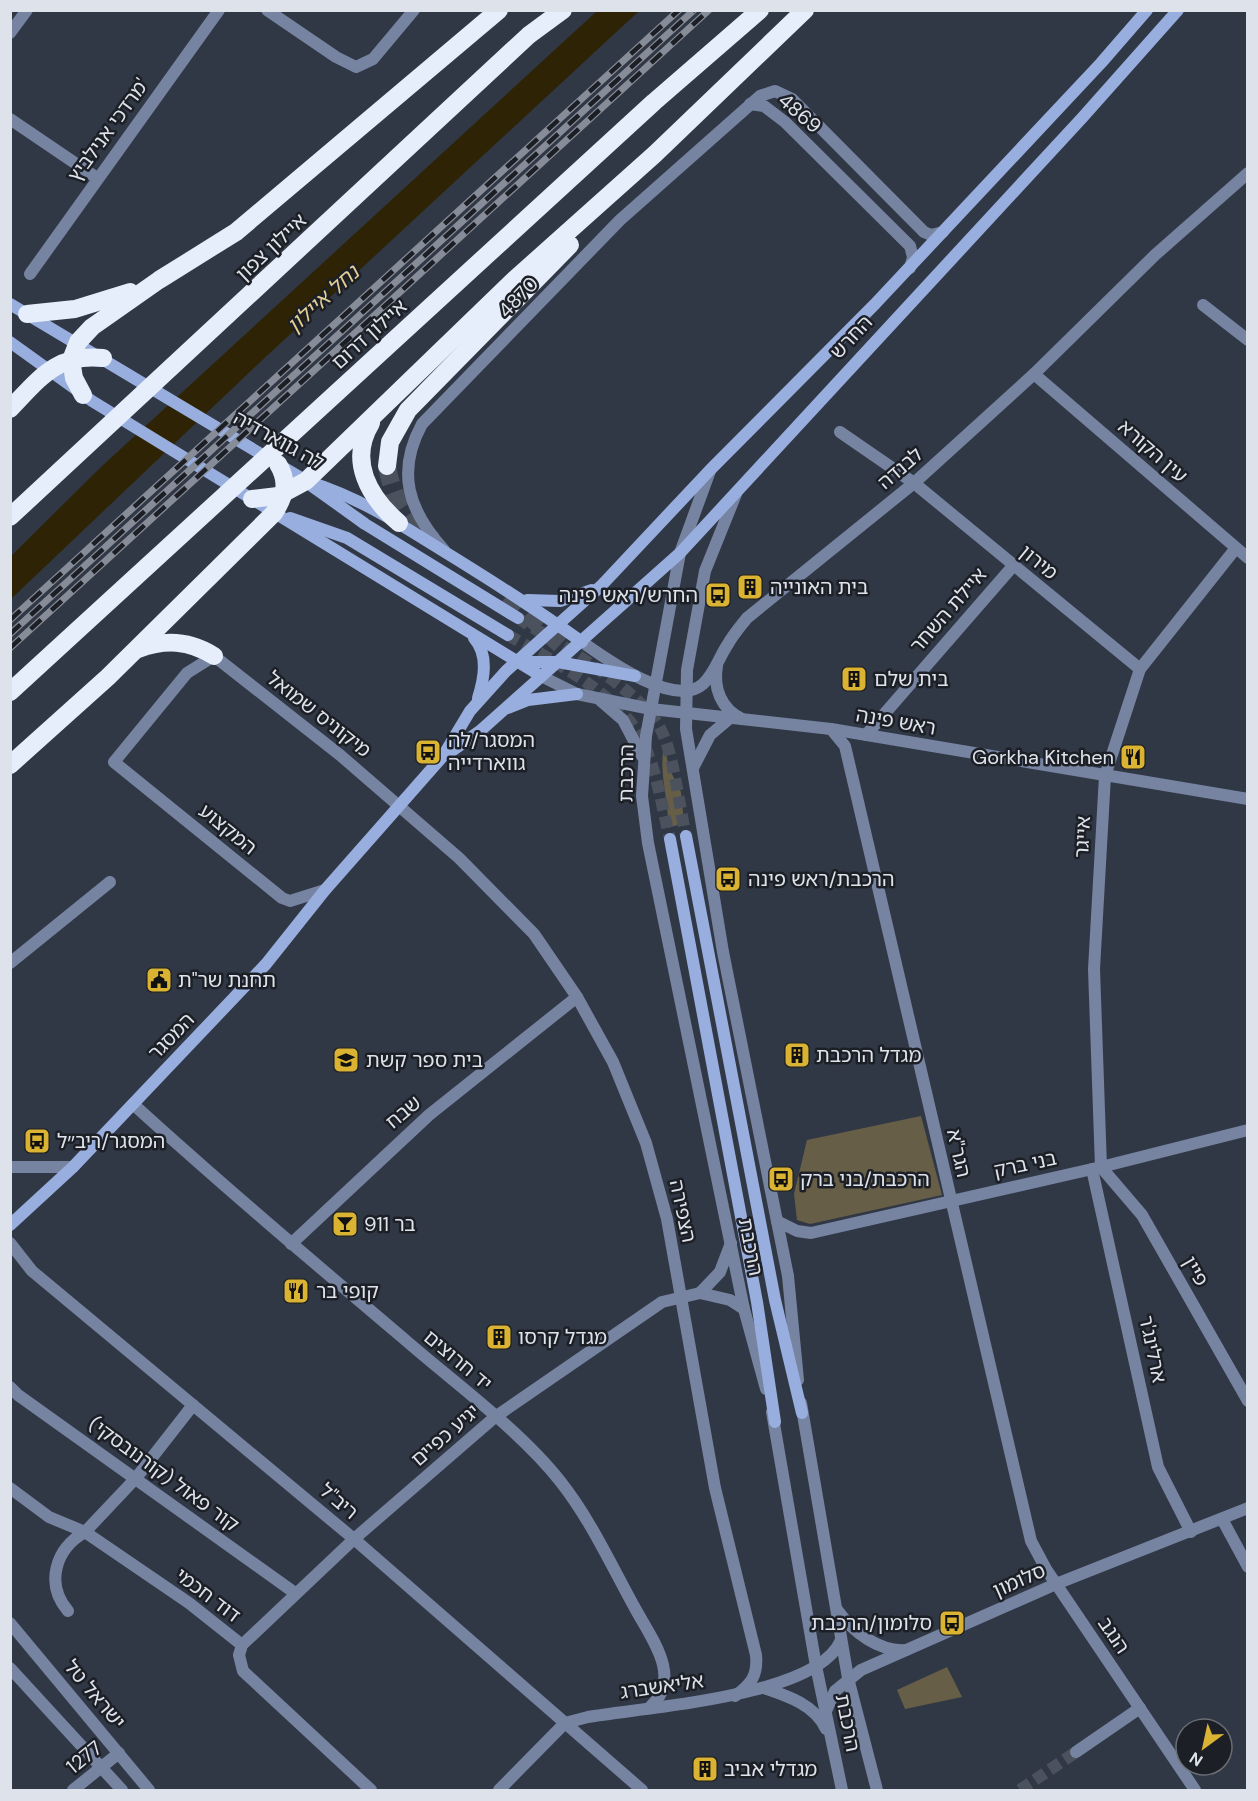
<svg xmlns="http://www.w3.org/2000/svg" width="1258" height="1801" viewBox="0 0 1258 1801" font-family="'DM Sans','Noto Sans Hebrew',sans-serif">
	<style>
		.green { fill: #665e47 }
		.water { fill: #2e2405 }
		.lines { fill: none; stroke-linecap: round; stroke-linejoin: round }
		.minor-tunnel { stroke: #4b525e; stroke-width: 12; stroke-dasharray: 12 6; stroke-linecap: butt }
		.secondary-tunnel { stroke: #4b525e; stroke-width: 12; stroke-dasharray: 12 6; stroke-linecap: butt }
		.motorway-tunnel { stroke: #4b525e; stroke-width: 18; stroke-dasharray: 18 9; stroke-linecap: butt }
		.minor { stroke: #7684a2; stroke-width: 12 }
		.tertiary { stroke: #7684a2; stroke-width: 12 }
		.secondary { stroke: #98aede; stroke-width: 12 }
		.motorway { stroke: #e6eefc; stroke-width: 18 }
		.rail-casing { stroke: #878d98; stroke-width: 7 }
		.rail { stroke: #1c1f25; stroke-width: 4.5; stroke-dasharray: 14; stroke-linecap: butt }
		.labels { text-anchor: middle; stroke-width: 5; stroke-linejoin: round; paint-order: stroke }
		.street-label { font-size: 20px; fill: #dee2eb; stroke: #1c1f25 }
		.poi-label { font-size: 20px; fill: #dee2eb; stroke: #1c1f25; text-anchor: start }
		.water-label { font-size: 21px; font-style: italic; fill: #e3ce95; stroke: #1c1f25 }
	</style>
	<rect width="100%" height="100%" fill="#313845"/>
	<g class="green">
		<path d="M663,752L666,753L669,768L681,792L684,823L668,828C669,801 660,779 663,752Z"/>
		<polygon points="921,1116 942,1195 810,1224 797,1220 794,1194 807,1140"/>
		<polygon points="947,1667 962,1697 905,1709 897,1690"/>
	</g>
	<polygon class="water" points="597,11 639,11 256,366 11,599 11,556 102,466"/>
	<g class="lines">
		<polyline class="minor-tunnel" points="1020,1790 1076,1752"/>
		<g class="secondary-tunnel">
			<path d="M518,618C557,643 639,689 660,728C674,753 679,807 686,836"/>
			<path d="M508,635C551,660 621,695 643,742C657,772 662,807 670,839"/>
		</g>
		<g class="motorway-tunnel">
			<path d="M387,466C393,500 406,520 434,541"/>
			<polyline points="507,596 565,649"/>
		</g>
		<g class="minor">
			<polyline points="267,10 336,57 356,67 373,59 414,10"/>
			<polyline points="10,33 27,10"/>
			<polyline points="750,104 764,106 785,122 910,246 913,257 910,268"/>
			<polyline points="10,119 97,178"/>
			<polyline points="30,274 219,10"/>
			<polyline points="1203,305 1248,340"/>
			<polyline points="1034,374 1248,558"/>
			<polyline points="840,432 914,483 1140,669"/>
			<polyline points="1236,548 1140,669 1105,776 1094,969 1101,1167 1142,1215 1248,1401"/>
			<path d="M444,550C408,510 396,472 422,424L620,220L760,96L775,91L792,99L924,232L931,235L943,232"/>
			<polyline points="831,729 845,746 1031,1541 1046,1569 1195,1790"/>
			<polyline points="866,735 1013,566"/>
			<path d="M325,890L290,901L282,898L114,762L187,673L214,656L340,755L459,858L534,934L577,997L613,1062L646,1143L667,1219L715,1488L756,1655C758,1676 751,1684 735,1696"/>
			<polyline points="10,963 110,882"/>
			<path d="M133,1104C221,1184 312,1261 403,1338C452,1381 520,1430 560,1481C591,1520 612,1567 636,1610C652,1639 682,1678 651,1706"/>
			<polyline points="10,1167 73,1167"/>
			<polyline points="1092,1169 1158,1467 1191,1532"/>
			<polyline points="777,1221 797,1231 811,1233 1101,1167 1248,1130"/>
			<polyline points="10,1243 32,1271 354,1539 642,1790"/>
			<polyline points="291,1244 429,1115 577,997"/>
			<polyline points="700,1293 720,1272 731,1243"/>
			<polyline points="10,1387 18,1395 295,1593"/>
			<polyline points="10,1488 49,1517 85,1532 189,1603 242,1645"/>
			<polyline points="1222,1519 1248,1567"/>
			<path d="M68,1611C45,1584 55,1549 85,1532L136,1478L193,1405"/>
			<polyline points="1076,1752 1140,1708"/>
			<polyline points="73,1790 119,1753"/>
			<polyline points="371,1790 243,1671 239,1655 242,1645 354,1539 495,1417 662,1302 700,1293 730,1300 744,1309"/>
			<path d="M499,1790L565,1723L588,1717C645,1707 818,1697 841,1640"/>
		</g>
		<g class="tertiary">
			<polyline points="710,471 680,553 646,736 642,796 648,843 744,1309 766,1389"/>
			<polyline points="736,494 705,571 687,670 686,729 723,952 788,1276 798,1380"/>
			<path d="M582,642C606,659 675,709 703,684C715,673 719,657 728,644C733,635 740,627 747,618L914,483L1034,374L1155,255L1248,173"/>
			<path d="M717,666C713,688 721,709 742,719"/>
			<polyline points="541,676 577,694 651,709 831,729 1248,799"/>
			<polyline points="601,701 623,720 642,756"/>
			<polyline points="693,768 710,735 729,719"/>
			<polyline points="801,1403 848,1678 877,1790"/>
			<polyline points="772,1412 816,1666 842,1790"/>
			<path d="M838,1611C853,1632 879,1652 906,1650"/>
			<polyline points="10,1623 149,1790"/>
			<polyline points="10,1668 122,1790"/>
			<path d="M764,1688C788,1696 815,1705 826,1729"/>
			<polyline points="826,1711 835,1691 861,1670 1056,1584 1248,1508"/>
		</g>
		<g class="secondary">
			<path d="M10,304L306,481C356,496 397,522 440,549C489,579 536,609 582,642"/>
			<polyline points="10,342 92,401 541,676"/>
			<polyline points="312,486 365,524 518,618"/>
			<polyline points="290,518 347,538 508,635"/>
			<polyline points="527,600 560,601 592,590"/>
			<path d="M474,638C489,655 484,679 478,698"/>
			<polyline points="517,662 558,662 635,676"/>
			<polyline points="508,708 528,700 577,694"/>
			<polyline points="446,755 480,731 680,553 1082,118 1178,10"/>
			<polyline points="686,836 775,1300 802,1413"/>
			<polyline points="670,839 757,1302 775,1422"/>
			<polyline points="10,1225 73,1167 266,964 325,890 443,756 470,711 506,671 601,586 710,470 875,304 1101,63 1147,10"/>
		</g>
		<g class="motorway">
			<polyline points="27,314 75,309 130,292"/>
			<polyline points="83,395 74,378 71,360 78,342 92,327 159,280 236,232 499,10"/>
			<path d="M10,409C40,378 57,353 103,358"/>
			<path d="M371,423C348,461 369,497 399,523"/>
			<polyline points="387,466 390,442 408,410 570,245"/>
			<polyline points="252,499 278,496 306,481 514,280 655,154 805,10"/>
			<polyline points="10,517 529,35 563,10"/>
			<path d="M138,649C165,639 189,640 214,656"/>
			<polyline points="10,692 654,102 760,10"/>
			<path d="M10,765L108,677L274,513C285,496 289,482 278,464"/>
		</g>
		<g class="rail-casing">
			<g id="rail">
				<polyline points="10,620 679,10"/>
				<polyline points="10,634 694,10"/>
				<polyline points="10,648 709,10"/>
			</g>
		</g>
		<use href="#rail" class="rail"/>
	</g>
	<defs>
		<g id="building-square" transform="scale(1.35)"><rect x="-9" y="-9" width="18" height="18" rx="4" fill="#dab333" stroke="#1c1f25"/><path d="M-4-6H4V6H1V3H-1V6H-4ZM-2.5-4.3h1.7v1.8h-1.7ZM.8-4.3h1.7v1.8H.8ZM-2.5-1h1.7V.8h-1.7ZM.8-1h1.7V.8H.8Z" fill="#111"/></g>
		<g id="bus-square" transform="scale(1.35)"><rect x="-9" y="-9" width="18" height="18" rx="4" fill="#dab333" stroke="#1c1f25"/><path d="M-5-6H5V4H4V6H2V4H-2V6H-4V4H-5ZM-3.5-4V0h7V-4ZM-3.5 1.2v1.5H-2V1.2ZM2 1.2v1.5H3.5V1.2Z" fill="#111"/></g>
		<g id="restaurant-square" transform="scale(1.35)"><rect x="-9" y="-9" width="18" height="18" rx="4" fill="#dab333" stroke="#1c1f25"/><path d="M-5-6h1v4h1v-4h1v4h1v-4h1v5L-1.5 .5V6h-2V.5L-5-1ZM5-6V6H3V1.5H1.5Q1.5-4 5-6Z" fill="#111"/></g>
		<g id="civic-square" transform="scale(1.35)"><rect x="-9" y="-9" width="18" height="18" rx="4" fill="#dab333" stroke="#1c1f25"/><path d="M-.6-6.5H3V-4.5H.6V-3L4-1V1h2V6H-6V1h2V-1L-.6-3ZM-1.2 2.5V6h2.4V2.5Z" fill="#111"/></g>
		<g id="school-square" transform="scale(1.35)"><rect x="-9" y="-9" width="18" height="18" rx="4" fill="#dab333" stroke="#1c1f25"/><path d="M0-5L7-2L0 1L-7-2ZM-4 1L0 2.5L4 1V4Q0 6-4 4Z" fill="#111"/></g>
		<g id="bar-square" transform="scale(1.35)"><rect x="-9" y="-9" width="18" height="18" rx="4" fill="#dab333" stroke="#1c1f25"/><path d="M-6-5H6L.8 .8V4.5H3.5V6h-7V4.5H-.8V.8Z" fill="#111"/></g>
	</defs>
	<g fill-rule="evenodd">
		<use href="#building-square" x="750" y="587"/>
		<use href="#bus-square" x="718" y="595"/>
		<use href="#building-square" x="854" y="679"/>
		<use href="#bus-square" x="428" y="752"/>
		<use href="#restaurant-square" x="1133" y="757"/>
		<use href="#bus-square" x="728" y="879"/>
		<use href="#civic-square" x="159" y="980"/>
		<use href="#building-square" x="797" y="1055"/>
		<use href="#school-square" x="346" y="1060"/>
		<use href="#bus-square" x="37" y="1141"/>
		<use href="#bus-square" x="781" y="1179"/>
		<use href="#bar-square" x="345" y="1224"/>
		<use href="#restaurant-square" x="296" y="1291"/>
		<use href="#building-square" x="499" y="1337"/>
		<use href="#bus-square" x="952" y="1623"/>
		<use href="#building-square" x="705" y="1769"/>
	</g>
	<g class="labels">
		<g class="street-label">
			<text transform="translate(800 113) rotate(41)" y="7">4869</text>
			<text transform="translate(108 130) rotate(-54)" y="7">מרדכי אנילביץ'</text>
			<text transform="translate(271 247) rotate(-43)" y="7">איילון צפון</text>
			<text transform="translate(518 297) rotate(-46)" y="7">4870</text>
			<text transform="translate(369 334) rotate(-42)" y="7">איילון דרום</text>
			<text transform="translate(851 337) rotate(-47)" y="7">החרש</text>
			<text transform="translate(279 440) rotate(29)" y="7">לה גווארדיה</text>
			<text transform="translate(1153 451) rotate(41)" y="7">עין הקורא</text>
			<text transform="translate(900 468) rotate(-41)" y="7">לבנדה</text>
			<text transform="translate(1039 562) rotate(39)" y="7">מירון</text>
			<text transform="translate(948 610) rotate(-49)" y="7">איילת השחר</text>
			<text transform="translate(319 714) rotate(38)" y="7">מיקוניס שמואל</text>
			<text transform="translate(896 721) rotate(10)" y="7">ראש פינה</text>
			<text transform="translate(626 773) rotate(-89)" y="7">הרכבת</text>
			<text transform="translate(228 829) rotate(39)" y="7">המקצוע</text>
			<text transform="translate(1082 837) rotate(-87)" y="7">אייגר</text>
			<text transform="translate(171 1036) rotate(-46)" y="7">המסגר</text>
			<text transform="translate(403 1112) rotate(-40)" y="7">שבח</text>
			<text transform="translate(959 1153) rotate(77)" y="7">הגר"א</text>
			<text transform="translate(1025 1164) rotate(-12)" y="7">בני ברק</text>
			<text transform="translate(683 1211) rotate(78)" y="7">הצפירה</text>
			<text transform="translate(751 1247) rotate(79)" y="7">הרכבת</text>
			<text transform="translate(1196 1271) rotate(60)" y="7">פיין</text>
			<text transform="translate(1153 1349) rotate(78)" y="7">ארלינג'ר</text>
			<text transform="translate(458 1360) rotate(40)" y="7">יד חרוצים</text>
			<text transform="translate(445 1435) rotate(-41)" y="7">יגיע כפיים</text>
			<text transform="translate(164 1474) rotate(36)" y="7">קור פאול (קורנובסקי)</text>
			<text transform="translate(339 1501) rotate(40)" y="7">ריב"ל</text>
			<text transform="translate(1019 1580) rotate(-24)" y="7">סלומון</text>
			<text transform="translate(208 1595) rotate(37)" y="7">דוד חכמי</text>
			<text transform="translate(1114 1635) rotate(56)" y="7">הנגב</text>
			<text transform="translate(662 1686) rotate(-8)" y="7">אליאשברג</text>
			<text transform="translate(95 1694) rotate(50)" y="7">ישראל טל</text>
			<text transform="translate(848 1723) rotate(79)" y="7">הרכבת</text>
			<text transform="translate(84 1757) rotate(-39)" y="7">1277</text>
		</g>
		<g class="poi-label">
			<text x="770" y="594">בית האונייה</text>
			<text x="698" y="602" text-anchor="end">החרש/ראש פינה</text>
			<text x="874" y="686">בית שלם</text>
			<text x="448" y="747">המסגר/לה<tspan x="448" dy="23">גווארדייה</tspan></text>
			<text x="1114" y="764" text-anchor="end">Gorkha Kitchen</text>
			<text x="748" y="886">הרכבת/ראש פינה</text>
			<text x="178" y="987">תחנת שר"ת</text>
			<text x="816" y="1062">מגדל הרכבת</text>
			<text x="366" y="1067">בית ספר קשת</text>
			<text x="57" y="1148">המסגר/ריב״ל</text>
			<text x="800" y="1186">הרכבת/בני ברק</text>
			<text x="364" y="1231">בר 911</text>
			<text x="316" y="1298">קופי בר</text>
			<text x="518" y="1344">מגדל קרסו</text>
			<text x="932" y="1630" text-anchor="end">סלומון/הרכבת</text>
			<text x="724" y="1776">מגדלי אביב</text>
		</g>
		<g class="water-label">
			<text transform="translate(323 299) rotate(-42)" y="7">נחל איילון</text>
		</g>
	</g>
	<rect width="1258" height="1801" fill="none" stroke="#dee2eb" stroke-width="24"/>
	<g transform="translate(1204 1747) rotate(213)"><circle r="28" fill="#1c1f25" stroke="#6a6d74" stroke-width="1.5"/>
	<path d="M0-4.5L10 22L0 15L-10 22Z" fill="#dab333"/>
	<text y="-9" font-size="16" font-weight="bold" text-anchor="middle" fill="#dee2eb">N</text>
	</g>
</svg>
